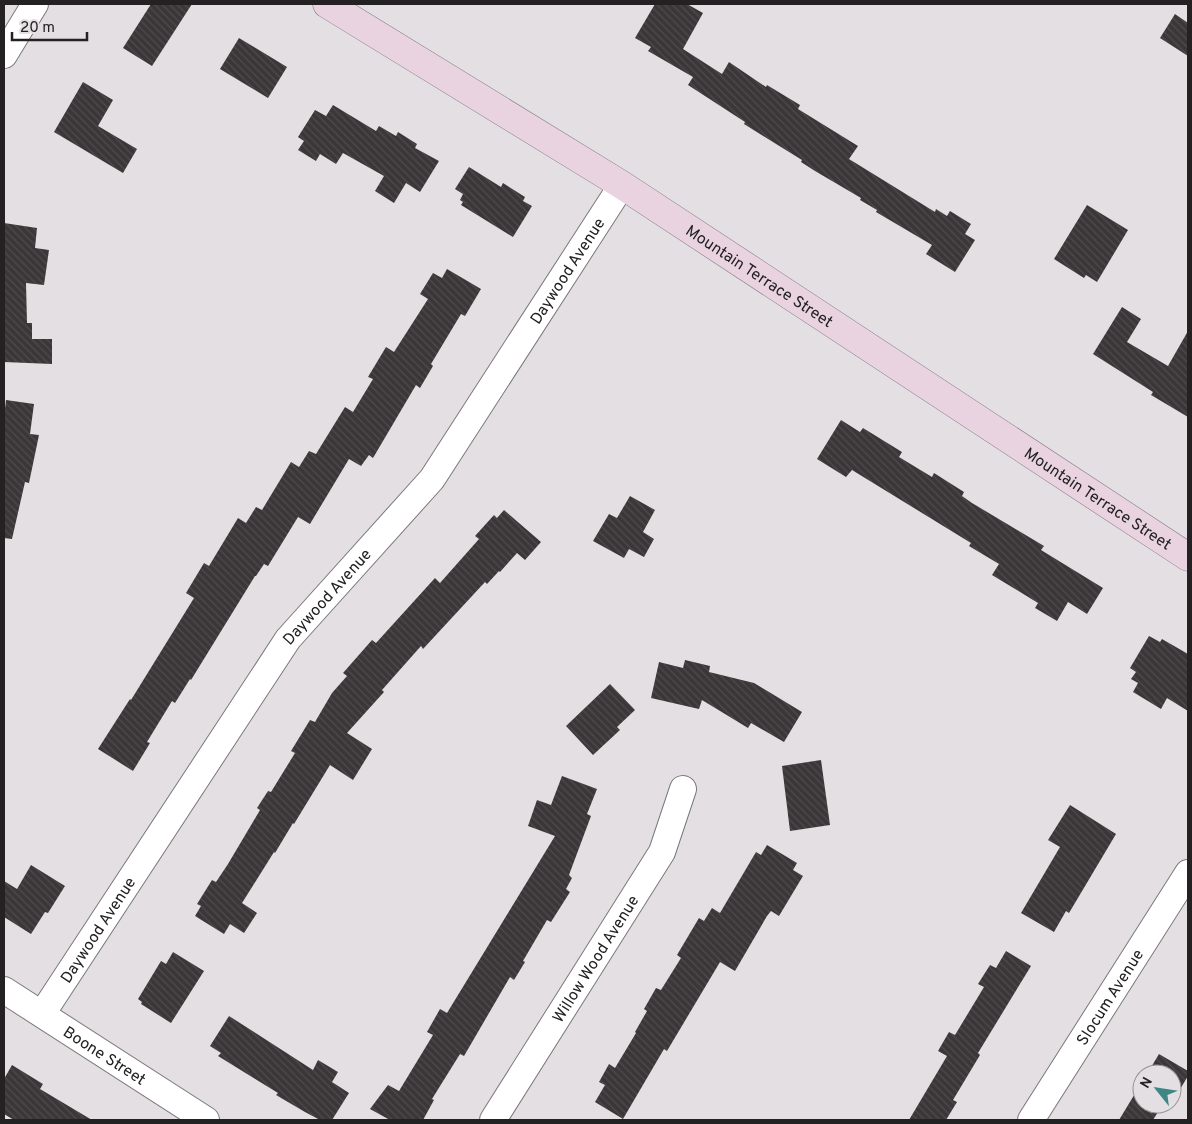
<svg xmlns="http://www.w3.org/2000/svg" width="1192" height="1124" viewBox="0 0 1192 1124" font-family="Overpass,sans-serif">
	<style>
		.building { fill: url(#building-back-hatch) }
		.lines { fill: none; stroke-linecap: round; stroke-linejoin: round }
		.street-casing { stroke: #7c787a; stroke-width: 28 }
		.secondary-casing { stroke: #7c787a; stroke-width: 29 }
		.street { stroke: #fff; stroke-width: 26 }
		.secondary { stroke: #e9d3e1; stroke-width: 28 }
		.labels { text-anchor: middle; stroke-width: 5; stroke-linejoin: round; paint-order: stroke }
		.street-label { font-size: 16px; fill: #232122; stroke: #e4dfe2 }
	</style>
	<defs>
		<pattern id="building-back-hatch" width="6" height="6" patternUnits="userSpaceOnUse" patternTransform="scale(1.25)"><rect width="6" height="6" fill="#3b3739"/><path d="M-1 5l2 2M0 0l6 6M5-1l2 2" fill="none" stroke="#4e4b4d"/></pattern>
	</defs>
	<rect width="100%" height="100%" fill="#e4dfe2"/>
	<g class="building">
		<polygon points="151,4 192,4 152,66 123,48"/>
		<polygon points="655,4 687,4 703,13 683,49 722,74 729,62 766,87 767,85 800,105 798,109 858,146 849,159 935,212 936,209 947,216 950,211 971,224 965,234 975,240 955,272 926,254 932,245 876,212 877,210 860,200 861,198 815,171 801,162 802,160 744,124 745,122 688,85 693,77 648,51 651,47 635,38"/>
		<polygon points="1175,14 1188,23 1188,56 1160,38"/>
		<polygon points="239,38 287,67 268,98 220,69"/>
		<polygon points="83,82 113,100 98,126 137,149 123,173 54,132"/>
		<polygon points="333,105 376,131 379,126 396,136 398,132 417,144 415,148 439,161 420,192 406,183 394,203 375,191 384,176 343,153 336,164 320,154 316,161 298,150 304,141 298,137 315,110 326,116"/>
		<polygon points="469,167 501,187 503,183 525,197 523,201 532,206 513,237 461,205 463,202 460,200 463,194 455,189"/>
		<polygon points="1087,205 1128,230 1097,282 1086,275 1084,278 1054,259"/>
		<polygon points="4,223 37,228 35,248 49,250 44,285 26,283 27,323 32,323 32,339 52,339 52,364 4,362"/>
		<polygon points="447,269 481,289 465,316 461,314 431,364 433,366 420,388 416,385 373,458 369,455 361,466 349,459 310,524 298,517 268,566 264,564 256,576 255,576 191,680 190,679 175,703 172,701 147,742 150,743 133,771 98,749 130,699 131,700 194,598 186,593 204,563 209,566 238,518 246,523 256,507 262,510 291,462 299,467 309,451 316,454 345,407 353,412 373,379 368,377 386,347 394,352 428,299 420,294 433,273 442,278"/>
		<polygon points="1122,307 1141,319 1127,342 1168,366 1188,331 1188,417 1151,395 1153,392 1093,354"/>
		<polygon points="6,400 34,404 30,434 39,435 29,483 25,482 12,539 4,538 4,418"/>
		<polygon points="841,420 860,432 863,428 902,452 899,457 932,477 934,473 964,492 962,496 972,503 1044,546 1041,550 1103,588 1087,614 1068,602 1057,621 1035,608 1038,603 992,575 999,564 969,546 971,543 852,470 846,477 817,459"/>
		<polygon points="630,496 655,510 643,532 654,539 644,557 629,549 624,558 593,541 609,514 617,518"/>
		<polygon points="504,510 541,542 525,560 517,553 500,572 499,571 487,584 485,582 423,649 421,646 382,690 384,692 347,733 372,749 353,780 330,765 294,824 293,823 275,853 274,852 242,903 257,913 244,933 230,924 224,934 195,916 201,906 197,904 212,880 216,882 228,864 260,810 257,808 268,791 271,792 295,753 291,751 310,720 315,722 332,693 347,676 343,673 372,640 376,643 435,578 440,583 479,539 475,536 494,515 497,518"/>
		<polygon points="1149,636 1160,642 1162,639 1188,654 1188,711 1167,698 1161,709 1133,692 1138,683 1131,679 1136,672 1130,668"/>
		<polygon points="685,660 710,666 709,672 754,683 802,712 784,742 751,723 748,728 702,700 699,709 651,698 659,662 683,668"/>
		<polygon points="610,684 635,710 617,727 620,730 593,755 566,726"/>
		<polygon points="821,760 830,825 790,831 782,766"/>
		<polygon points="562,776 597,789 587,814 591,816 569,875 572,878 566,889 570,892 551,922 547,920 523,961 525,962 514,980 510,977 464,1056 460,1054 432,1099 434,1100 423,1120 390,1120 370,1109 388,1085 399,1091 433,1035 427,1032 440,1009 447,1013 555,836 528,826 537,800 551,805"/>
		<polygon points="1070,805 1116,834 1069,913 1066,911 1054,932 1021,913 1060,847 1048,840"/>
		<polygon points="767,845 797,863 793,870 803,876 779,916 771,911 767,916 735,971 720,962 667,1051 664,1049 623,1119 595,1102 605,1085 599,1082 609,1064 615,1068 636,1033 635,1032 647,1011 644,1009 656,988 661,990 681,958 677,955 699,918 704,921 712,908 720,913 756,852 761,855"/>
		<polygon points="31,865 65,886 48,913 45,912 31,934 4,917 4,881 17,889"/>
		<polygon points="1006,951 1031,966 978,1053 980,1055 953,1100 957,1102 946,1120 909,1120 947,1056 938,1051 949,1032 955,1035 984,987 978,984 990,965 996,968"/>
		<polygon points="173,952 204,971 171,1023 141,1004 142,1002 138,999 161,961 166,964"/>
		<polygon points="229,1016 313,1070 318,1060 338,1072 332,1082 349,1093 332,1120 320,1120 305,1112 276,1095 278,1093 218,1056 221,1053 210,1046"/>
		<polygon points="1159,1054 1188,1071 1188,1076 1179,1091 1173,1087 1172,1089 1172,1074 1147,1074"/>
		<polygon points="12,1065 43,1084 40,1089 92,1120 14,1120 4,1114 4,1079"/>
		<polygon points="1142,1082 1142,1104 1163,1104 1153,1120 1119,1120"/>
	</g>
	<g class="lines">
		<g class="street-casing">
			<g id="street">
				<polyline points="4,55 35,4"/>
				<path id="s1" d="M4,990L206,1120"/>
				<path id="s2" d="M42,1014L288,639L432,479L622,185"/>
				<path id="s3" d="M493,1120L662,852L683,789"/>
				<path id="s4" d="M1031,1120L1188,873"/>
			</g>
		</g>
		<g class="secondary-casing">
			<g id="secondary">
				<path id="s5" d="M327,4L622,185L1188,557"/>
			</g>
		</g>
		<use href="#street" class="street"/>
		<use href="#secondary" class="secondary"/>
	</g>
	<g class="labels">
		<g class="street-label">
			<text dy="6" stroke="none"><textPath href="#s2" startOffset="912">Daywood Avenue</textPath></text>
			<text dy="6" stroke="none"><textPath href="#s5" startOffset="511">Mountain Terrace Street</textPath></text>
			<text dy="6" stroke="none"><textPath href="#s5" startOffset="916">Mountain Terrace Street</textPath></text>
			<text dy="6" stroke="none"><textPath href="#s2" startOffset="506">Daywood Avenue</textPath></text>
			<text dy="6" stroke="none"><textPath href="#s2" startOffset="101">Daywood Avenue</textPath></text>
			<text dy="6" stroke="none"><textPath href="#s3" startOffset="191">Willow Wood Avenue</textPath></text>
			<text dy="6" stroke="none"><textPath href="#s4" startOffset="146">Slocum Avenue</textPath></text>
			<text dy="6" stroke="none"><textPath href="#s1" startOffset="120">Boone Street</textPath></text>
		</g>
	</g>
	<rect width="1192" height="1124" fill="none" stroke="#232122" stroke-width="10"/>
	<g transform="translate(1157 1089) rotate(300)"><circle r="24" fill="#e4dfe2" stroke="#979395"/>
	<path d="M0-4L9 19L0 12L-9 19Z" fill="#3f8785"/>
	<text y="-8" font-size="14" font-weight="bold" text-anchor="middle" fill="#232122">N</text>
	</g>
	<path d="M12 32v8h75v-8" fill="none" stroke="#232122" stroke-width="2.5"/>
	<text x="20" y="32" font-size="15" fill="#232122" stroke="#e4dfe2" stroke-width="4" paint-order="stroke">20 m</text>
</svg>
